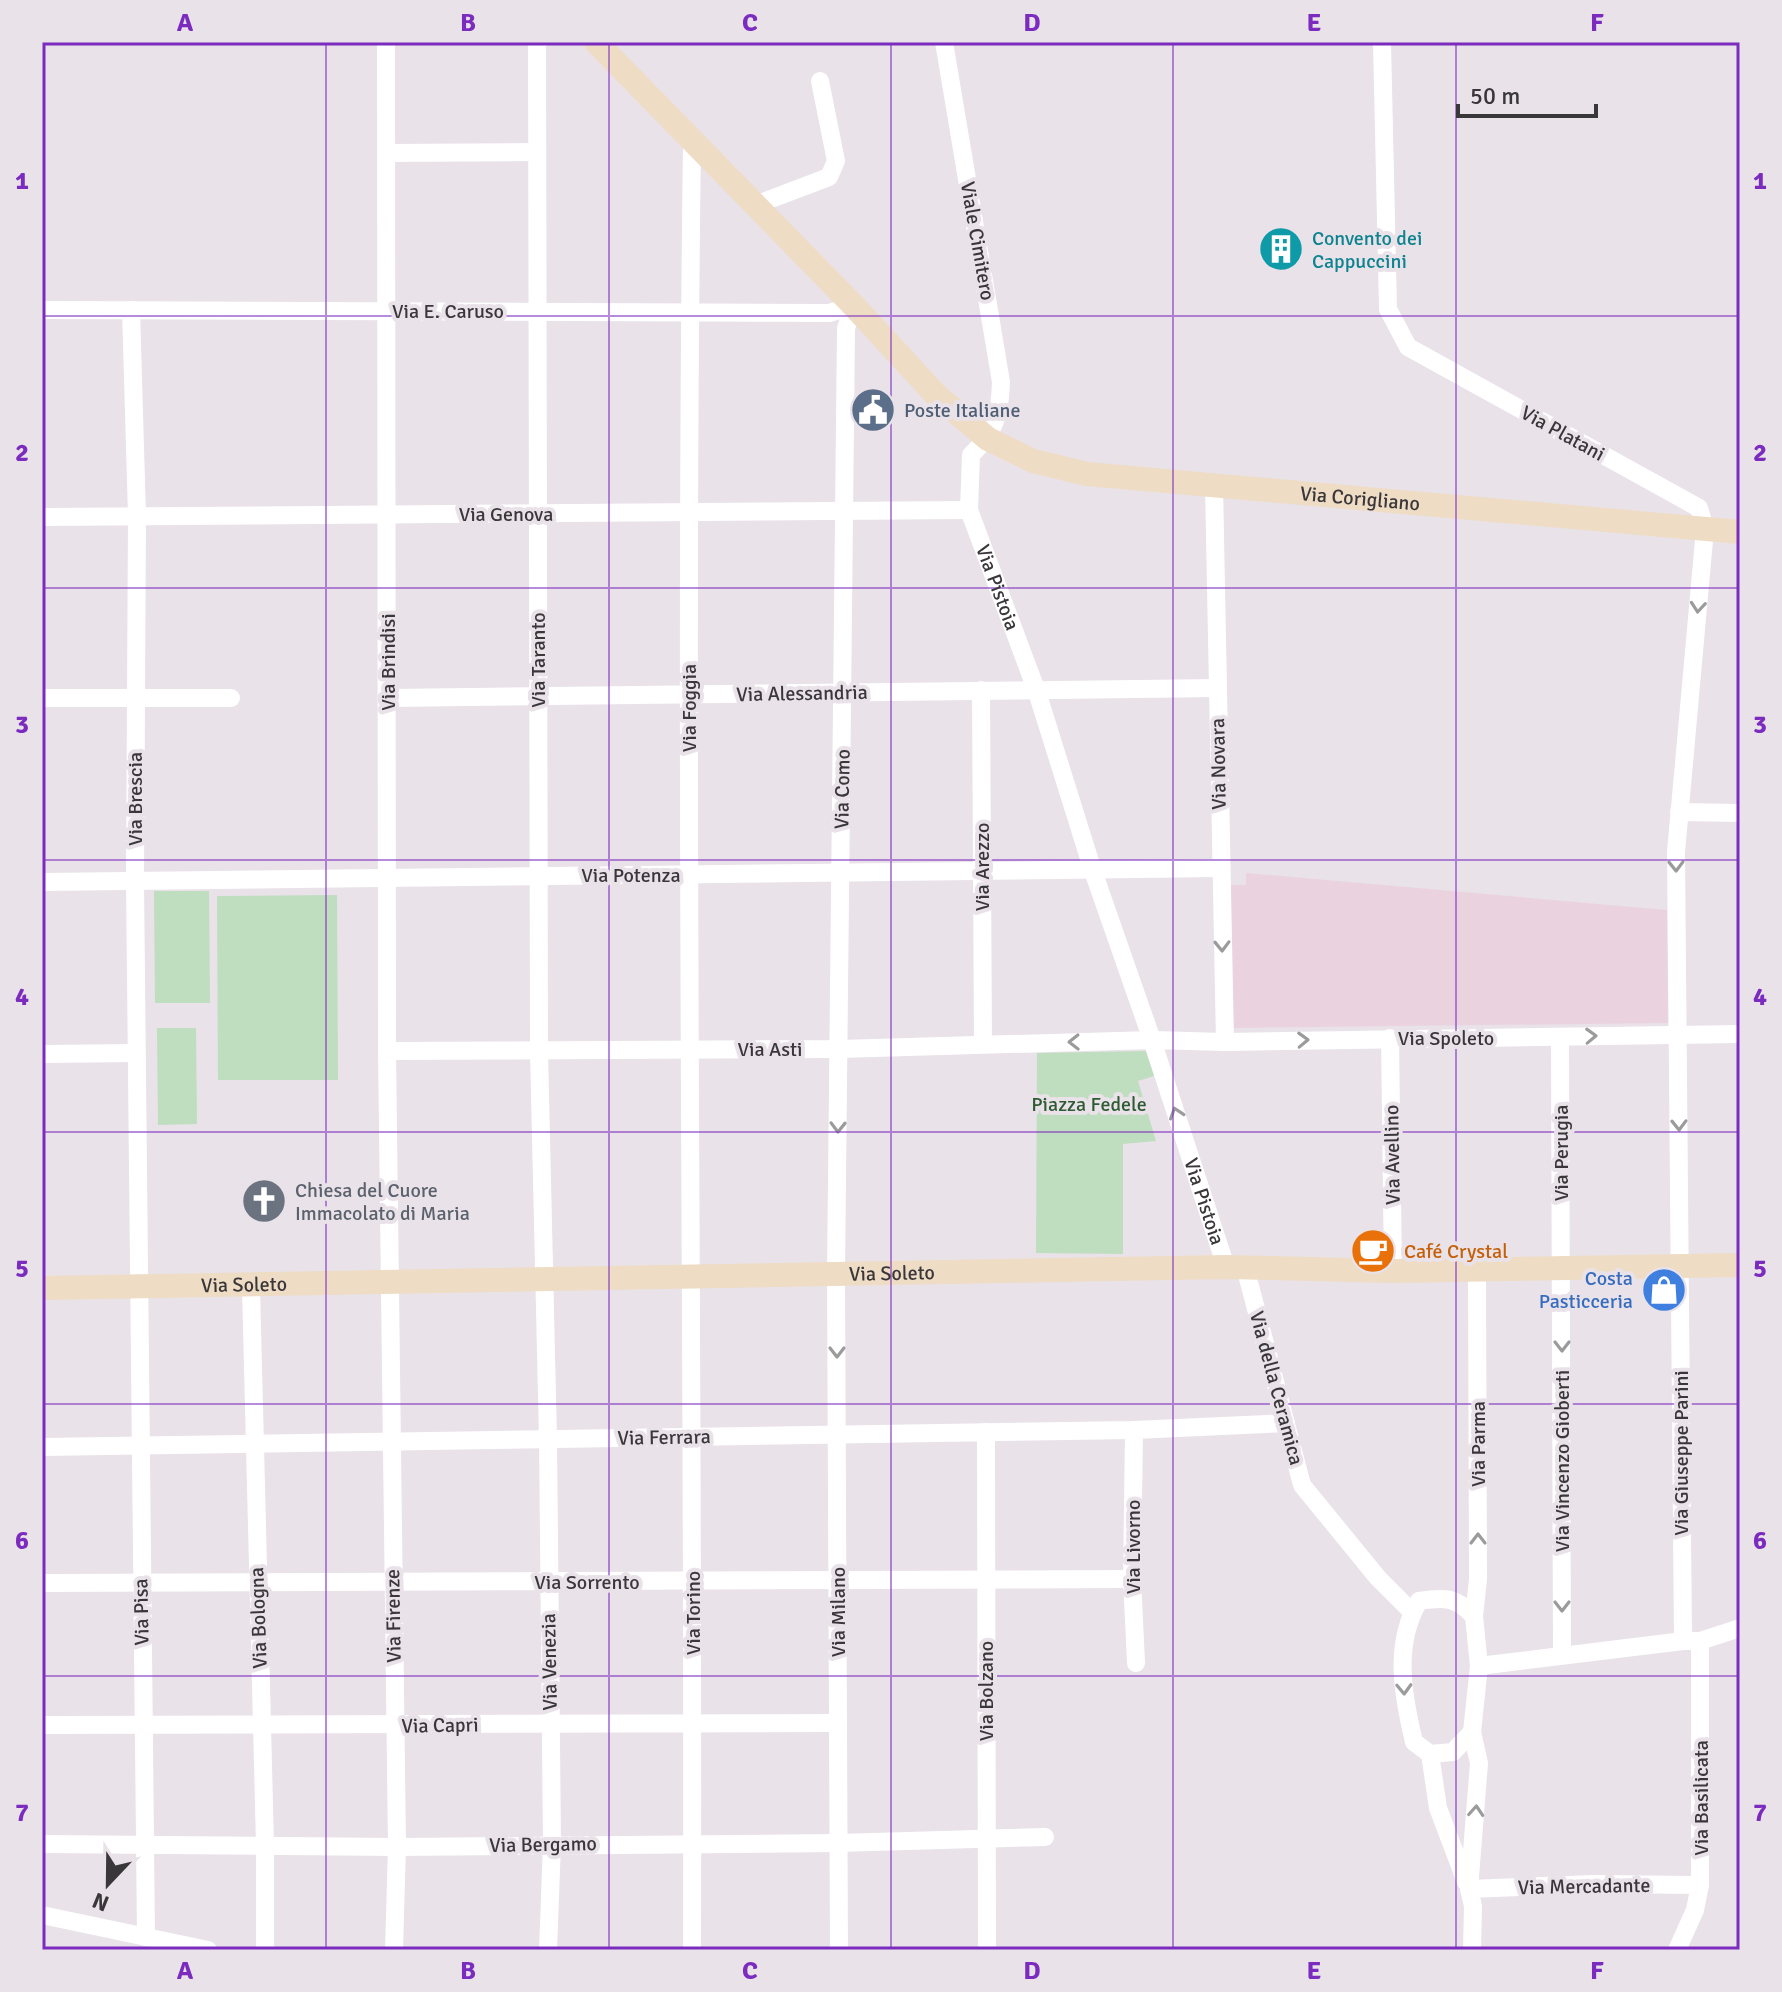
<svg xmlns="http://www.w3.org/2000/svg" width="1782" height="1992" viewBox="0 0 1782 1992" font-family="Signika,sans-serif">
	<style>
		.education { fill: #ead3df }
		.green { fill: #bfddbf }
		.lines { fill: none; stroke-linecap: round; stroke-linejoin: round }
		.street { stroke: #fff; stroke-width: 18 }
		.secondary { stroke: #eedcc4; stroke-width: 24 }
		.oneway { stroke: #9c9b9c }
		.grid { fill: none; stroke: #7b2cbf; stroke-width: 2; stroke-opacity: 0.55 }
		.labels { text-anchor: middle; stroke-width: 8; stroke-linejoin: round; paint-order: stroke }
		.culture-label { font-size: 20px; fill: #0d838f; stroke: #e9e2e9; text-anchor: start }
		.street-label { font-size: 20px; fill: #3a373a; stroke: #e9e2e9 }
		.service-label { font-size: 20px; fill: #4e5e75; stroke: #e9e2e9; text-anchor: start }
		.park-label { font-size: 20px; fill: #2e5a32; stroke: #e9e2e9 }
		.worship-label { font-size: 20px; fill: #5b616d; stroke: #e9e2e9; text-anchor: start }
		.food-label { font-size: 20px; fill: #c56008; stroke: #e9e2e9; text-anchor: start }
		.shop-label { font-size: 20px; fill: #366cbe; stroke: #e9e2e9; text-anchor: end }
		.neatline { fill: none; stroke: #7b2cbf; stroke-width: 3 }
		.grid-label { font-size: 26px; text-anchor: middle; font-weight: bold; fill: #7b2cbf }
	</style>
	<rect width="100%" height="100%" fill="#e9e2e9"/>
	<polygon class="education" points="1246,873 1667,910 1668,1023 1231,1028 1231,885 1246,885"/>
	<g class="green">
		<polygon points="154,891 209,891 210,1003 155,1003"/>
		<polygon points="337,895 338,1080 218,1080 217,896"/>
		<polygon points="157,1028 196,1028 197,1124 158,1125"/>
		<polygon points="1146,1051 1154,1076 1138,1081 1156,1141 1123,1144 1123,1254 1036,1253 1037,1053"/>
	</g>
	<g class="lines">
		<g class="street">
			<polyline points="386,42 387,1051 397,1847 394,1950"/>
			<polyline points="537,42 539,1051 548,1439 552,1844 548,1950"/>
			<path id="s1" d="M944,42L1001,382C1000,415 995,432 971,455L969,510L1037,692L1093,871L1152,1040L1226,1267"/>
			<polyline points="1382,42 1388,309 1408,347 1699,508 1705,529 1676,852 1683,1641"/>
			<polyline points="386,153 536,152"/>
			<polyline points="755,205 829,177 836,161 820,81"/>
			<polyline points="42,310 829,313 854,306"/>
			<polyline points="131,310 137,516 135,881 146,1937"/>
			<polyline points="1214,485 1225,1042"/>
			<polyline points="42,517 969,510"/>
			<polyline points="981,690 983,1044"/>
			<polyline points="42,698 231,698"/>
			<polyline points="388,698 1217,688"/>
			<polyline points="1679,812 1740,813"/>
			<polyline points="42,882 1220,868"/>
			<polyline points="1560,1037 1562,1655"/>
			<polyline points="1390,1038 1393,1271"/>
			<polyline points="387,1051 840,1049 1152,1040 1225,1042 1740,1034"/>
			<polyline points="42,1054 136,1053"/>
			<polyline points="1245,1267 1302,1485 1378,1578 1412,1612"/>
			<polyline points="251,1287 265,1845 265,1950"/>
			<polyline points="1134,1430 1132,1579 1136,1663"/>
			<polyline points="986,1432 987,1950"/>
			<polyline points="42,1447 1134,1430 1286,1423"/>
			<polyline points="42,1583 1132,1579"/>
			<polyline points="1479,1666 1683,1641 1700,1641 1740,1628"/>
			<polyline points="42,1725 838,1723"/>
			<path d="M1472,1732L1453,1752L1430,1754L1414,1742C1403,1696 1393,1644 1419,1601C1445,1597 1456,1597 1474,1616"/>
			<polyline points="1430,1754 1438,1808 1466,1882"/>
			<polyline points="42,1844 397,1847 839,1843 1045,1837"/>
			<polyline points="1469,1889 1593,1884 1700,1885"/>
			<polyline points="42,1915 208,1950"/>
			<path d="M692,1950C694,1347 684,744 692,141"/>
			<polyline points="839,1950 836,1274 846,328 854,306"/>
			<polyline points="1472,1950 1473,1906 1469,1889 1479,1763 1472,1732 1479,1666 1474,1616 1478,1579 1477,1271"/>
			<polyline points="1677,1950 1695,1910 1700,1885 1700,1641"/>
		</g>
		<g class="secondary">
			<path id="s2" d="M596,42L854,306L936,395L988,439L1033,461L1087,474L1740,532"/>
			<path id="s3" d="M42,1288L1226,1267L1393,1271L1740,1265"/>
		</g>
	</g>
	<defs><path id="oneway-chevron" d="M-2-3.5L2.5 0L-2 3.5" fill="none" stroke-width="1.6" stroke-linecap="round" stroke-linejoin="round" transform="scale(2)"/></defs>
	<g class="oneway">
		<use href="#oneway-chevron" transform="translate(1698 607) rotate(95)"/>
		<use href="#oneway-chevron" transform="translate(1676 866) rotate(89)"/>
		<use href="#oneway-chevron" transform="translate(1222 946) rotate(89)"/>
		<use href="#oneway-chevron" transform="translate(1591 1036) rotate(-2)"/>
		<use href="#oneway-chevron" transform="translate(1303 1040) rotate(-2)"/>
		<use href="#oneway-chevron" transform="translate(1074 1042) rotate(179)"/>
		<use href="#oneway-chevron" transform="translate(1176 1113) rotate(-108)"/>
		<use href="#oneway-chevron" transform="translate(1679 1125) rotate(89)"/>
		<use href="#oneway-chevron" transform="translate(838 1127) rotate(91)"/>
		<use href="#oneway-chevron" transform="translate(1562 1346) rotate(90)"/>
		<use href="#oneway-chevron" transform="translate(837 1352) rotate(90)"/>
		<use href="#oneway-chevron" transform="translate(1478 1539) rotate(-90)"/>
		<use href="#oneway-chevron" transform="translate(1562 1606) rotate(90)"/>
		<use href="#oneway-chevron" transform="translate(1404 1689) rotate(88)"/>
		<use href="#oneway-chevron" transform="translate(1476 1811) rotate(-86)"/>
	</g>
	<path class="grid" d="M326,42V1950M609,42V1950M891,42V1950M1173,42V1950M1456,42V1950M42,316H1740M42,588H1740M42,860H1740M42,1132H1740M42,1404H1740M42,1676H1740"/>
	<defs>
		<g id="building-disc" transform="scale(2.3)"><circle r="9.5" fill="#0f9aa8" stroke="#e9e2e9"/><path d="M-4-6H4V6H1V3H-1V6H-4ZM-2.5-4.3h1.7v1.8h-1.7ZM.8-4.3h1.7v1.8H.8ZM-2.5-1h1.7V.8h-1.7ZM.8-1h1.7V.8H.8Z" fill="#fff"/></g>
		<g id="civic-disc" transform="scale(2.3)"><circle r="9.5" fill="#5c6f8a" stroke="#e9e2e9"/><path d="M-.6-6.5H3V-4.5H.6V-3L4-1V1h2V6H-6V1h2V-1L-.6-3ZM-1.2 2.5V6h2.4V2.5Z" fill="#fff"/></g>
		<g id="church-disc" transform="scale(2.3)"><circle r="9.5" fill="#6b7280" stroke="#e9e2e9"/><path d="M-1.2-6h2.4v3.5h3.3v2.4h-3.3V6h-2.4V-.1h-3.3v-2.4h3.3Z" fill="#fff"/></g>
		<g id="cafe-disc" transform="scale(2.3)"><circle r="9.5" fill="#e8710a" stroke="#e9e2e9"/><path d="M-5.5-4.5H6V0H3Q3 3.5 0 3.5H-2.5Q-5.5 3.5-5.5 0ZM3-3.2v2h1.7v-2ZM-6 4.5H4V6H-6Z" fill="#fff"/></g>
		<g id="shop-disc" transform="scale(2.3)"><circle r="9.5" fill="#3f7fe0" stroke="#e9e2e9"/><path d="M-5-2.5h2.3a2.7 3.5 0 0 1 5.4 0H5L5.5 6h-11ZM-1.5-2.5h3a1.5 2.3 0 0 0-3 0Z" fill="#fff"/></g>
	</defs>
	<g fill-rule="evenodd">
		<use href="#building-disc" x="1281" y="249"/>
		<use href="#civic-disc" x="873" y="410"/>
		<use href="#church-disc" x="264" y="1201"/>
		<use href="#cafe-disc" x="1373" y="1251"/>
		<use href="#shop-disc" x="1664" y="1290"/>
	</g>
	<g class="labels">
		<g class="culture-label">
			<text x="1312" y="245">Convento dei<tspan x="1312" dy="23">Cappuccini</tspan></text>
		</g>
		<g class="street-label">
			<text transform="translate(978 241) rotate(80)" y="7">Viale Cimitero</text>
			<text x="448" y="318">Via E. Caruso</text>
			<text transform="translate(1563 433) rotate(29)" y="7">Via Platani</text>
			<text dy="7" stroke="none"><textPath href="#s2" startOffset="938">Via Corigliano</textPath></text>
			<text x="506" y="521">Via Genova</text>
			<text dy="7" stroke="none"><textPath href="#s1" startOffset="564">Via Pistoia</textPath></text>
			<text transform="translate(538 660) rotate(-90)" y="7">Via Taranto</text>
			<text transform="translate(388 662) rotate(-90)" y="7">Via Brindisi</text>
			<text transform="translate(802 693) rotate(-1)" y="7">Via Alessandria</text>
			<text transform="translate(689 708) rotate(-90)" y="7">Via Foggia</text>
			<text transform="translate(1218 764) rotate(-91)" y="7">Via Novara</text>
			<text transform="translate(842 789) rotate(-89)" y="7">Via Como</text>
			<text transform="translate(135 799) rotate(-90)" y="7">Via Brescia</text>
			<text transform="translate(982 867) rotate(-90)" y="7">Via Arezzo</text>
			<text x="631" y="882">Via Potenza</text>
			<text x="1446" y="1045">Via Spoleto</text>
			<text x="770" y="1056">Via Asti</text>
			<text transform="translate(1561 1153) rotate(-90)" y="7">Via Perugia</text>
			<text transform="translate(1392 1155) rotate(-91)" y="7">Via Avellino</text>
			<text dy="7" stroke="none"><textPath href="#s1" startOffset="1212">Via Pistoia</textPath></text>
			<text dy="7" stroke="none"><textPath href="#s3" startOffset="850">Via Soleto</textPath></text>
			<text dy="7" stroke="none"><textPath href="#s3" startOffset="202">Via Soleto</textPath></text>
			<text transform="translate(1277 1388) rotate(75)" y="7">Via della Ceramica</text>
			<text transform="translate(664 1437) rotate(-1)" y="7">Via Ferrara</text>
			<text transform="translate(1478 1444) rotate(-90)" y="7">Via Parma</text>
			<text transform="translate(1681 1453) rotate(-90)" y="7">Via Giuseppe Parini</text>
			<text transform="translate(1562 1461) rotate(-90)" y="7">Via Vincenzo Gioberti</text>
			<text transform="translate(1133 1547) rotate(-90)" y="7">Via Livorno</text>
			<text x="587" y="1589">Via Sorrento</text>
			<text transform="translate(141 1612) rotate(-91)" y="7">Via Pisa</text>
			<text transform="translate(838 1612) rotate(-90)" y="7">Via Milano</text>
			<text transform="translate(693 1613) rotate(-90)" y="7">Via Torino</text>
			<text transform="translate(393 1616) rotate(-91)" y="7">Via Firenze</text>
			<text transform="translate(258 1618) rotate(-92)" y="7">Via Bologna</text>
			<text transform="translate(549 1662) rotate(-91)" y="7">Via Venezia</text>
			<text transform="translate(986 1691) rotate(-90)" y="7">Via Bolzano</text>
			<text transform="translate(440 1725) rotate(-1)" y="7">Via Capri</text>
			<text transform="translate(1701 1798) rotate(-90)" y="7">Via Basilicata</text>
			<text transform="translate(543 1844) rotate(-1)" y="7">Via Bergamo</text>
			<text transform="translate(1584 1886) rotate(-1)" y="7">Via Mercadante</text>
		</g>
		<g class="service-label">
			<text x="904" y="417">Poste Italiane</text>
		</g>
		<g class="park-label">
			<text x="1089" y="1111">Piazza Fedele</text>
		</g>
		<g class="worship-label">
			<text x="295" y="1197">Chiesa del Cuore<tspan x="295" dy="23">Immacolato di Maria</tspan></text>
		</g>
		<g class="food-label">
			<text x="1404" y="1258">Café Crystal</text>
		</g>
		<g class="shop-label">
			<text x="1633" y="1285">Costa<tspan x="1633" dy="23">Pasticceria</tspan></text>
		</g>
	</g>
	<rect width="1782" height="1992" fill="none" stroke="#e9e2e9" stroke-width="88"/>
	<g transform="translate(108 1884) rotate(202)" stroke="#e9e2e9" stroke-width="6" paint-order="stroke">
	<path d="M0-6L14 30L0 20L-14 30Z" fill="#3a373a"/>
	<text y="-12" font-size="22" font-weight="bold" text-anchor="middle" fill="#3a373a">N</text>
	</g>
	<path d="M1458 104v12h138v-12" fill="none" stroke="#3a373a" stroke-width="4"/>
	<text x="1470" y="104" font-size="24" fill="#3a373a" stroke="#e9e2e9" stroke-width="6" paint-order="stroke">50 m</text>
	<rect x="44" y="44" width="1694" height="1904" class="neatline"/>
	<g class="grid-label">
		<text x="185" y="31">A</text>
		<text x="468" y="31">B</text>
		<text x="750" y="31">C</text>
		<text x="1032" y="31">D</text>
		<text x="1314" y="31">E</text>
		<text x="1597" y="31">F</text>
		<text x="22" y="189">1</text>
		<text x="1760" y="189">1</text>
		<text x="22" y="461">2</text>
		<text x="1760" y="461">2</text>
		<text x="22" y="733">3</text>
		<text x="1760" y="733">3</text>
		<text x="22" y="1005">4</text>
		<text x="1760" y="1005">4</text>
		<text x="22" y="1277">5</text>
		<text x="1760" y="1277">5</text>
		<text x="22" y="1549">6</text>
		<text x="1760" y="1549">6</text>
		<text x="22" y="1821">7</text>
		<text x="1760" y="1821">7</text>
		<text x="185" y="1979">A</text>
		<text x="468" y="1979">B</text>
		<text x="750" y="1979">C</text>
		<text x="1032" y="1979">D</text>
		<text x="1314" y="1979">E</text>
		<text x="1597" y="1979">F</text>
	</g>
</svg>
